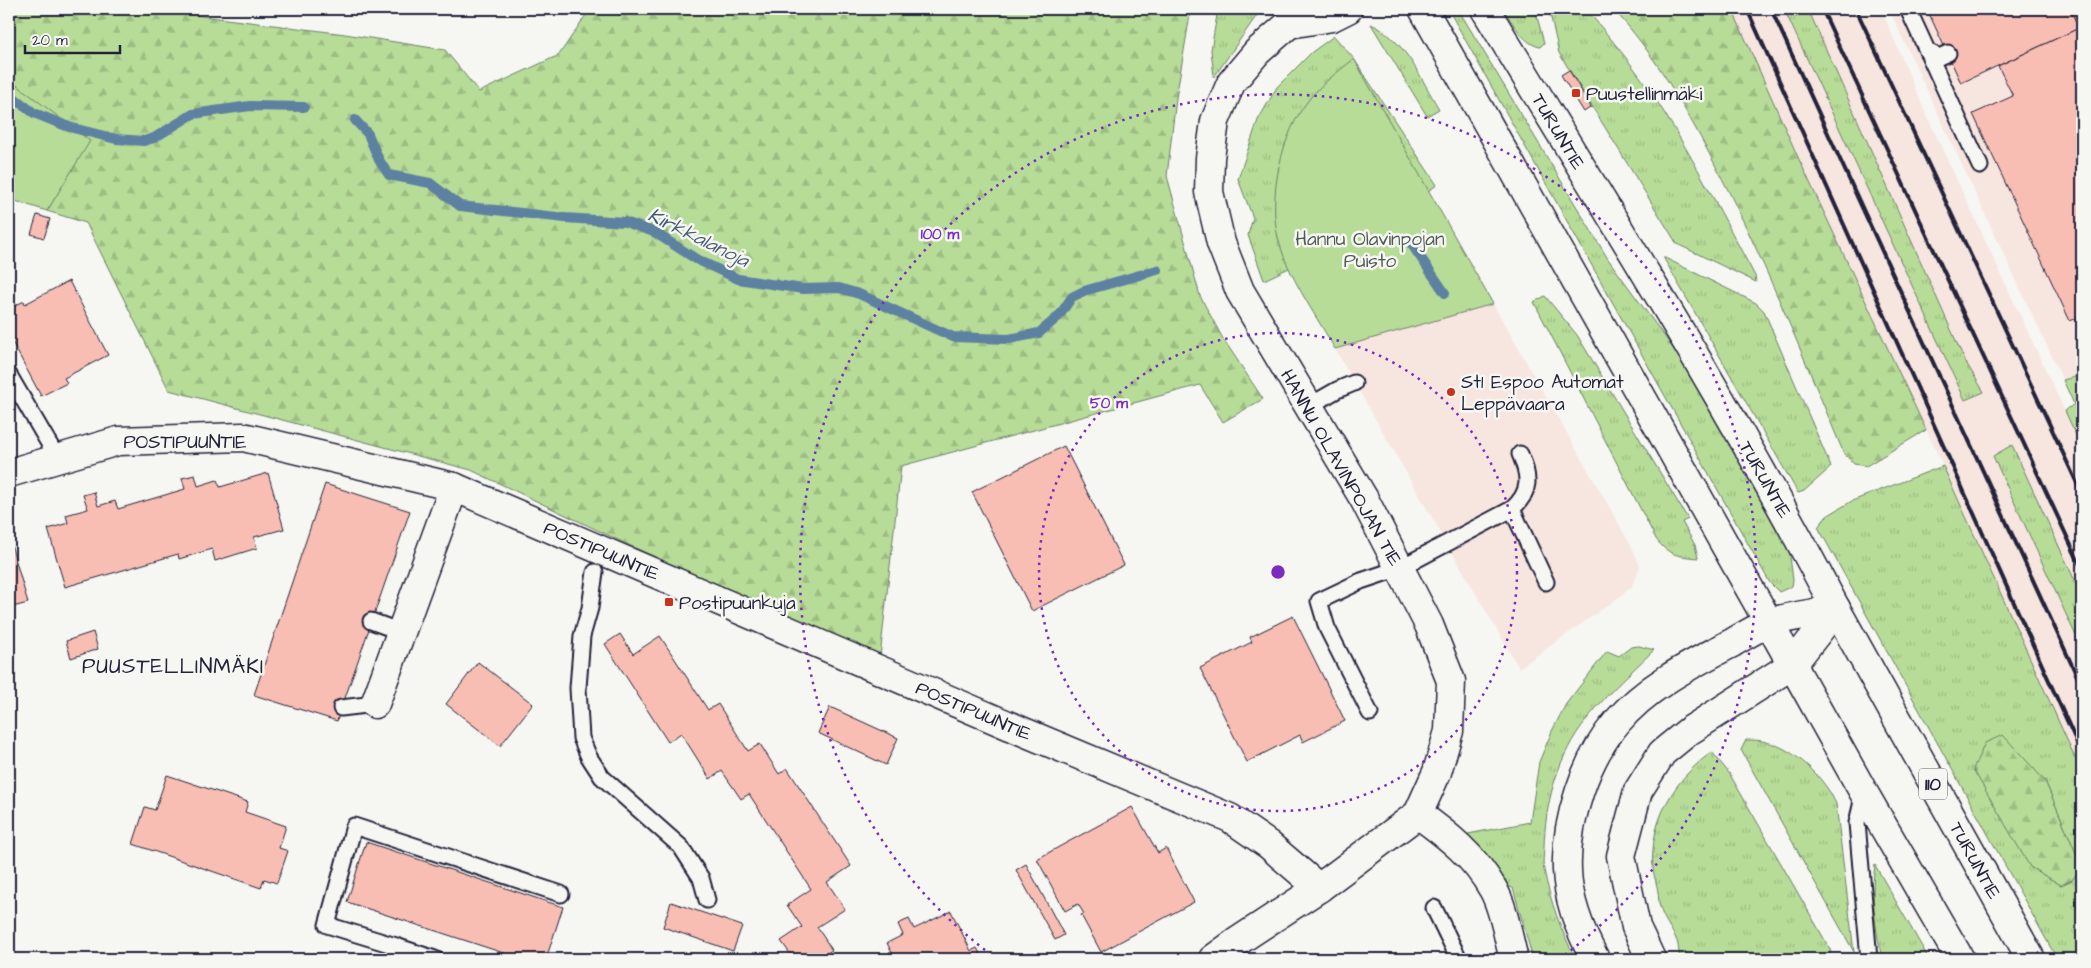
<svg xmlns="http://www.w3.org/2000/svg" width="2091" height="968" viewBox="0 0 2091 968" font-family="'Architects Daughter',sans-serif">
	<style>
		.built { fill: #f7e5df }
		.grass { fill: url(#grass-tufts); stroke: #6c7f69 }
		.forest { fill: url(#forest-firs); stroke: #6c7f69 }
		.green { fill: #b7dc97; stroke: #6c7f69 }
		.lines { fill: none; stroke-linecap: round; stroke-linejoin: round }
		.stream { stroke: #5d81a0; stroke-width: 10 }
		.building { fill: #f9beb3; stroke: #22223b }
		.service-casing { stroke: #22223b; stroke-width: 19 }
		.minor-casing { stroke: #22223b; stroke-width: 31 }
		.secondary-casing { stroke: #22223b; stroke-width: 31 }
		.primary-casing { stroke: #22223b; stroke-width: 31 }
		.trunk-casing { stroke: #22223b; stroke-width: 31 }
		.service { stroke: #f6f6f2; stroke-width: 15 }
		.minor { stroke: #f6f6f2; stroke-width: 28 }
		.secondary { stroke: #f6f6f2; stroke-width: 28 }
		.primary { stroke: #f6f6f2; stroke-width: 28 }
		.trunk { stroke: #f6f6f2; stroke-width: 28 }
		.rail { stroke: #22223b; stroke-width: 4 }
		.ring { fill: none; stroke: #7b2cbf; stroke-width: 2.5; stroke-dasharray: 2.5 5 }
		.poi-dot { fill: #c8321e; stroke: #f6f6f2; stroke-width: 2 }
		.labels { text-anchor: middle; stroke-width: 5; stroke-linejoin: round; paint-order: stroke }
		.shield { fill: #f6f6f2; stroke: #626272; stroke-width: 1 }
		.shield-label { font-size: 18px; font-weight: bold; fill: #22223b }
		.poi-label { font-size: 19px; fill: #22223b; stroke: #f6f6f2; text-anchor: start }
		.street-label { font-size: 19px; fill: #22223b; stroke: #f6f6f2 }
		.park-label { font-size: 19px; fill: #4f5a57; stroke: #f6f6f2 }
		.water-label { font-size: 20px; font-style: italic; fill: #445a76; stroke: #f6f6f2 }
		.quarter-label { font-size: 21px; letter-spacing: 1px; fill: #22223b; stroke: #f6f6f2 }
		.centre { fill: #7b2cbf; stroke: #f6f6f2; stroke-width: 2.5 }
		.ring-label { font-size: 15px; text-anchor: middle; font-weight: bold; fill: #7b2cbf; stroke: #f6f6f2; stroke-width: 5; stroke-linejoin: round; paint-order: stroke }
	</style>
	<defs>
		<pattern id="grass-tufts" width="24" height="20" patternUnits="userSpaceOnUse" patternTransform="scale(1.25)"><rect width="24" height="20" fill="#b7dc97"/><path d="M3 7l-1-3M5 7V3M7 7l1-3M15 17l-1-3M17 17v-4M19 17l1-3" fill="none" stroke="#9dbc83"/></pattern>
		<pattern id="forest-firs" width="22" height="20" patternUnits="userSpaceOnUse" patternTransform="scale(1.25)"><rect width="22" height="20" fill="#b7dc97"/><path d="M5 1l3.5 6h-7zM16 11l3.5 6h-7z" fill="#9dbc83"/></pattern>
	</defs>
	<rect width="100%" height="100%" fill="#f6f6f2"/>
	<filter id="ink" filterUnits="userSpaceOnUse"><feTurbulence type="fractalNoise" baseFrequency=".02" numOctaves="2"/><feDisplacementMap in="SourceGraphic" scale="10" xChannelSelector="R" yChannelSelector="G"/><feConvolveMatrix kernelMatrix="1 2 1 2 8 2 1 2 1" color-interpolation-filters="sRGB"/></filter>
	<g filter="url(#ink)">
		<g class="built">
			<polygon points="1732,9 1881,9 1925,112 2082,448 2082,773 1949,478 1797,155"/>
			<polygon points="1889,9 2082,9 2082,375 2063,380"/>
			<polygon points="1493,304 1633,549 1640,567 1632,586 1622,595 1519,668 1335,349"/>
		</g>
		<g class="grass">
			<polygon points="1218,9 1264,9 1257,15 1214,77 1211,50"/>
			<polygon points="1448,9 1458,9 1608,259 1678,355 1732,445 1789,549 1793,580 1792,586 1779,592 1770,583"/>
			<path d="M1503,9H1535L1544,43L1540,47C1523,44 1512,21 1503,9Z"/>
			<path d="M1549,9H1586C1612,40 1638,71 1660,106C1695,160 1724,219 1755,276L1756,282L1677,244L1559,53Z"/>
			<polygon points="1784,9 1808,9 1965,361 1984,392 1965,400"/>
			<path d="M1371,24C1405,39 1421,79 1439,109L1427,116Z"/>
			<path d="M1334,36L1354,59L1437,185L1408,204L1287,140C1273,184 1270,225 1289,268L1264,280L1248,235L1253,218L1238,179L1258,120L1277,87L1312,52Z"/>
			<polygon points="1663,257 1756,303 1764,311 1831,467 1804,491 1798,493"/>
			<path d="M1545,296L1577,335L1688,519L1682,522L1695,545L1698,558C1678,556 1669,556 1656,539L1534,302Z"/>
			<polygon points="2012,445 2082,596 2082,649 1993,456"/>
			<polygon points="1943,466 2082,773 2082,867 2045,781 2030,867 2061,885 2072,880 2082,869 2082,959 2057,959 1818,527 1827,516 1852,501"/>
			<path d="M1639,646L1654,650C1629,674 1601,699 1581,727C1556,762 1545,806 1544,847C1544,854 1542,862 1544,870C1550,900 1561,932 1576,959H1533L1513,888L1503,884L1472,842L1468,834L1530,822L1539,762L1552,731L1566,704L1607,651L1619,656L1631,647Z"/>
			<path d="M1746,740C1753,740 1760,740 1766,742C1794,748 1825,778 1836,804L1854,952L1741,750Z"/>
			<path d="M1712,752L1729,773L1830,949L1832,959H1681C1678,953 1679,947 1677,941C1672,929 1663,919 1660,907C1658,902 1659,896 1658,892C1657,884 1654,877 1653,869C1649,821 1674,779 1712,752Z"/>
			<path d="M1875,865L1929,959H1882C1876,931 1870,894 1875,865Z"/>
		</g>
		<g class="forest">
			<polygon points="9,9 146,9 345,34 445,50 479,92 559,55 590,9 1191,9 1176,98 1167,176 1200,296 1222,337 1263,399 1223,422 1200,385 901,466 880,657 633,547 471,470 169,390 86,223 47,211 73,168 9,124"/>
			<path d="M1613,9H1732L1797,155L1926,430L1866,466L1854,464L1844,454C1802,354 1762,253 1711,157C1683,104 1654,53 1613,9Z"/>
			<polygon points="2003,735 2045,781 2082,867 2072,880 2061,885 2030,867 1973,769 1985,743"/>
		</g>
		<g class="green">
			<path d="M1354,59L1493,304L1335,349C1318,319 1291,280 1281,248C1266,206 1279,142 1304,106C1317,87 1336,73 1354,59Z"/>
			<polygon points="9,79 90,141 47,211 9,199"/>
			<polygon points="2082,375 2082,448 2065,411 2074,404 2063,380"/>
		</g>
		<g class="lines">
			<g class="stream">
				<polyline points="9,94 34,113 69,127 116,139 144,141 154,138 193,114 250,106 304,107"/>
				<polyline points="355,120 368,134 379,160 389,175 430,183 460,206 565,218 625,222 654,232 696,259 738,279 803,289 839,288 859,294 953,337 1009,339 1039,333 1059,316 1072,297 1084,291 1157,270"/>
				<polyline points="1408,239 1445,293"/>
			</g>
		</g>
		<g class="building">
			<polygon points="1927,9 2070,9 2079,28 1961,83"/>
			<polygon points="2070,9 2082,9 2082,316 2070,321 1973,114 2013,96 1998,66 2079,28"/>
			<polygon points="1569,70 1591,107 1584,112 1561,75"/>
			<polygon points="37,215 50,219 44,238 31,234"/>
			<polygon points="69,281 108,355 64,378 67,383 41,396 9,336 9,309 24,301 25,304"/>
			<polygon points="1064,446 1124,565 1032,611 972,492"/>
			<polygon points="268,473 284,529 254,537 257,548 215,561 212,549 179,559 178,554 65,587 48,529 68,523 66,515 88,509 83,495 94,492 98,506 115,501 118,509 185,489 182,478 195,475 198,486 217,480 220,487"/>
			<polygon points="325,484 410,511 337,721 254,695"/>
			<polygon points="9,537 28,603 9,608"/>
			<polygon points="1293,616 1345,721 1303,742 1300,735 1247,762 1200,668 1252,642 1250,637"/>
			<polygon points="93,632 98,649 71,658 66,641"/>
			<polygon points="620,634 633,654 660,636 708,710 718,704 748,751 760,744 779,774 787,768 851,866 827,882 845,909 817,927 832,950 818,959 794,959 781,941 802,927 787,905 811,889 749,794 741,799 722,771 710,779 681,733 668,742 605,644"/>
			<polygon points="478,662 533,704 500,746 446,704"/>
			<polygon points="830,707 898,738 886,765 818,733"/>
			<polygon points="167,775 248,802 245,812 286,826 279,848 288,851 277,883 264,879 261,888 133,844 145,807 155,810"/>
			<polygon points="1132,807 1158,853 1166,848 1194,902 1101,952 1081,915 1084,914 1078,904 1065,911 1037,859"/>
			<polygon points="366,842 563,907 546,959 522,959 347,902"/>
			<polygon points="1026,864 1064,935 1055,940 1016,870"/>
			<polygon points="671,902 742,926 733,951 663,927"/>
			<polygon points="951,911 971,951 977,948 983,959 895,959 887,943 903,935 898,924 909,919 914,929"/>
		</g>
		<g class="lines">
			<g class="service-casing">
				<g id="service">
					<polyline points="1908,9 1980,166"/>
					<polyline points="1927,51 1939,57 1948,53"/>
					<polyline points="9,375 58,459"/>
					<polyline points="1309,406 1337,390 1354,383"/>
					<polyline points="1512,509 1546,582"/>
					<polyline points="595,572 590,608 582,636 578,688 581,738 589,757 602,777 681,847 701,878 707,900"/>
					<polyline points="371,621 401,632"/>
					<polyline points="341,708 375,704"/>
					<path d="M1370,713L1327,628L1319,601L1361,581L1400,568L1512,509C1531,492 1530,477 1520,454"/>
					<polyline points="1864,793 1857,823 1869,959"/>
					<polyline points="1434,908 1459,959"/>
					<polyline points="396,946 435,959"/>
					<polyline points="392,959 396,946 327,925 354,826 561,894"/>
				</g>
			</g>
			<g class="minor-casing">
				<g id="minor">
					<polyline points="1289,24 1332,17 1348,9"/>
					<polyline points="9,473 118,441 243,437 454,487 1024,732 1230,818 1269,845 1319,888"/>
					<polyline points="375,704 454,487"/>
					<path d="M1418,814C1449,836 1474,856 1493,889C1504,908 1508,938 1514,959"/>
					<polyline points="1213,959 1235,943 1319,888 1418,814 1437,772 1449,731 1451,681 1429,625 1364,499 1240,291 1221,243 1209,192 1210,158 1215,121 1231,83 1257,52 1289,24 1299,9"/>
				</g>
			</g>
			<g class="secondary-casing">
				<g id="secondary">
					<polyline points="1423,9 1769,623"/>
					<path d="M1485,9C1605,207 1729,403 1836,609"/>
				</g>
			</g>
			<g class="primary-casing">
				<g id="primary">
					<polyline points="1836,609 2031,959"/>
					<polyline points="1769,623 1864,793 1960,959"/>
				</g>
			</g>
			<g class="trunk-casing">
				<g id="trunk">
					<path d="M1595,959C1581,933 1568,900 1567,870C1565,821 1586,758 1617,722C1647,686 1692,664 1732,643C1744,636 1756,628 1769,623C1788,616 1815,614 1836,609"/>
					<polyline points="1651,959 1636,927 1621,856 1638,791 1662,753 1689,731 1792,665 1836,609"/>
				</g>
			</g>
			<use href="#service" class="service"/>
			<use href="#minor" class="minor"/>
			<use href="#secondary" class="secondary"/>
			<use href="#primary" class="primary"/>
			<use href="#trunk" class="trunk"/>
			<g class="rail">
				<polyline points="1747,9 2082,754"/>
				<polyline points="1771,9 2082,687"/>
				<polyline points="1822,9 2082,569"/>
				<polyline points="1856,9 2082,494"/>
			</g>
		</g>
	</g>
	<g class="ring">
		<circle cx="1278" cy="572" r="239"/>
		<path d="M997 959A478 478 0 1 1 1559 959"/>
	</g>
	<g class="poi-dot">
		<rect x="1571" y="88" width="10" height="10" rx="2.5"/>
		<circle cx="1451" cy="392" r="5"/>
		<rect x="664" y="597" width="10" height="10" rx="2.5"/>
	</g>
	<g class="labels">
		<rect class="shield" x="1919" y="768.5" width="28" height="31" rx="4"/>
		<g class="shield-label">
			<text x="1933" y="790">110</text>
		</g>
		<g class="poi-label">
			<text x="1586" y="100">Puustellinmäki</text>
			<text x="1461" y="388">St1 Espoo Automat<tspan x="1461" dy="22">Leppävaara</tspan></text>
			<text x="679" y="609">Postipuunkuja</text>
		</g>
		<g class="street-label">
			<text transform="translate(1559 131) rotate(59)" y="7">TURUNTIE</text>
			<text x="185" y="448">POSTIPUUNTIE</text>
			<text transform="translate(1342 467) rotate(60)" y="7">HANNU OLAVINPOJAN TIE</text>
			<text transform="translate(1766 479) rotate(60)" y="7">TURUNTIE</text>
			<text transform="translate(602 550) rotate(23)" y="7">POSTIPUUNTIE</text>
			<text transform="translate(974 710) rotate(23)" y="7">POSTIPUUNTIE</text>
			<text transform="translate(1976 860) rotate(61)" y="7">TURUNTIE</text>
		</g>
		<g class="park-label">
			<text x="1370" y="245">Hannu Olavinpojan<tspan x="1370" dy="22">Puisto</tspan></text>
		</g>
		<g class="water-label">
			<text transform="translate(699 237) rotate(26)" y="7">Kirkkalanoja</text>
		</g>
		<g class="quarter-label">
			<text x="173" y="673">PUUSTELLINMÄKI</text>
		</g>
	</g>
	<circle cx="1278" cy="572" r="8" class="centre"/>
	<g class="ring-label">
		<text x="940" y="239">100 m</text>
		<text x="1109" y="408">50 m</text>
	</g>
	<rect width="2091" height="968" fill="none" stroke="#f6f6f2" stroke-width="30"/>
	<rect x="15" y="15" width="2061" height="938" fill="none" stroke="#22223b" stroke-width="2" filter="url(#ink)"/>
	<path d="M25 45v8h95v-8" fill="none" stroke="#22223b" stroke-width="2.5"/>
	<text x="32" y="45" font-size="15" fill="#22223b" stroke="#f6f6f2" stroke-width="4" paint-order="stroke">20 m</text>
</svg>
